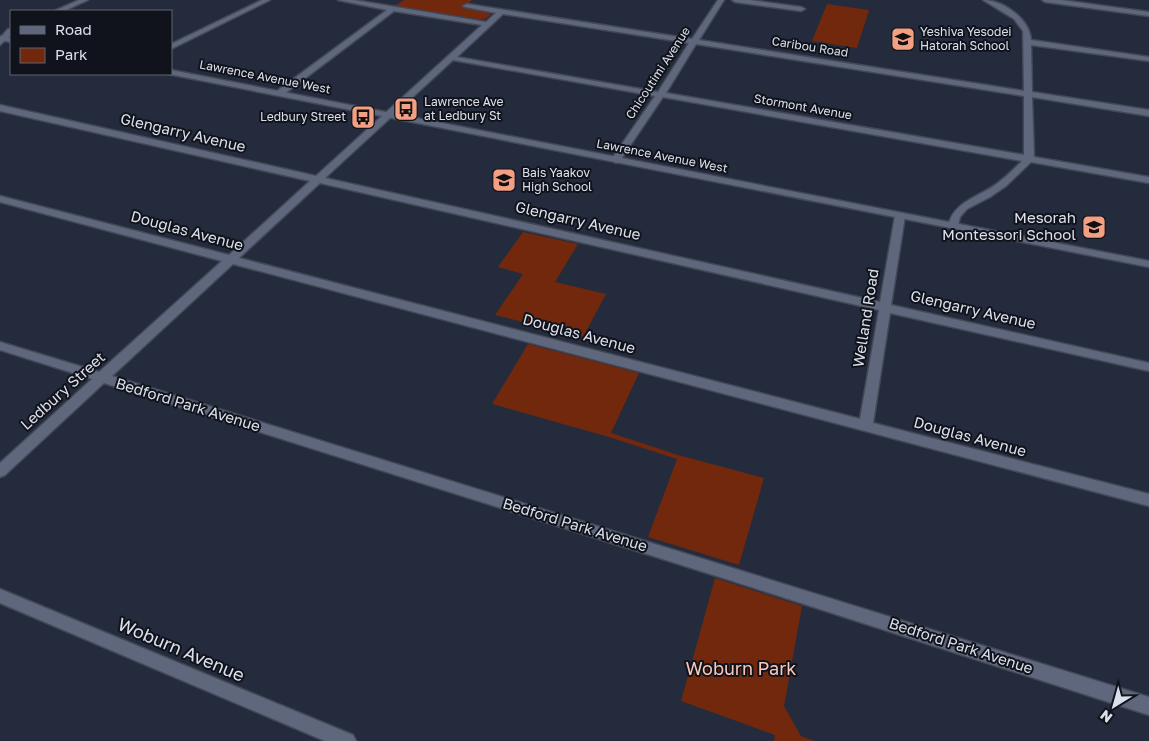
<svg xmlns="http://www.w3.org/2000/svg" width="1149" height="741" viewBox="0 0 1149 741" font-family="'Golos Text',sans-serif">
	<style>
		.green { fill: #72280c }
		.lines { fill: none; stroke-linecap: round; stroke-linejoin: round }
		.minor-casing { stroke: #434857; stroke-width: 3 }
		.secondary-casing { stroke: #434857; stroke-width: 3 }
		.minor { fill: #5f677c; fill-rule: evenodd }
		.secondary { fill: #5f677c; fill-rule: evenodd }
		.labels { text-anchor: middle; stroke-width: 4; stroke-linejoin: round; paint-order: stroke }
		.far-poi-label { font-size: 12px; fill: #dbe0ec; stroke: #10131b; text-anchor: start }
		.far-street-label { font-size: 12px; fill: #dbe0ec; stroke: #10131b }
		.street-label { font-size: 15px; fill: #dbe0ec; stroke: #10131b }
		.poi-label { font-size: 15px; fill: #dbe0ec; stroke: #10131b; text-anchor: end }
		.near-street-label { font-size: 18px; fill: #dbe0ec; stroke: #10131b }
		.near-park-label { font-size: 18px; fill: #f9c8b8; stroke: #10131b }
	</style>
	<rect width="100%" height="100%" fill="#242b3c"/>
	<g class="green">
		<polygon points="404,0 472,0 464,7 486,11 491,15 485,19 478,19 394,6"/>
		<polygon points="827,4 869,10 857,48 812,41"/>
		<polygon points="523,232 578,244 555,282 606,294 583,337 495,315 523,274 498,267"/>
		<polygon points="528,344 639,373 611,433 678,455 764,478 739,565 648,537 677,459 609,437 492,404"/>
		<polygon points="715,578 802,606 784,706 801,736 814,741 774,741 775,735 681,701"/>
	</g>
	<g class="lines">
		<g class="minor-casing">
			<g id="minor">
				<polygon points="79,0 88,0 64,11 54,11"/>
				<polygon points="262,0 270,0 171,49 171,44"/>
				<path d="M338,0H354L486,22L496,13L465,7L463,6L467,4L692,39L718,0H724L699,40L1024,91L1023,31L1014,19L983,0C1003,0 1030,19 1031,40L1149,57V61L1031,45L1032,92L1149,110V116L1032,97L1034,157L1149,177V183L1031,162L1006,186L990,197L967,209L960,217L958,226L953,229L948,226C954,200 981,197 999,182C1007,176 1015,168 1022,161L663,97L619,162L616,163L611,160L655,96L453,60L325,178L880,302L895,216L896,214H904L905,216L891,305L1149,363V371L890,313L873,423L1149,494V506L233,264L112,376L1149,697V715L726,579L104,383L5,475L0,477V463L92,379L0,350V342L99,372L222,261L0,202V196L229,255L310,181L0,111V105L316,176L482,25L394,11L283,95H277V91L387,10ZM503,14L689,43L658,92L457,57ZM696,44L1024,96V155L666,93ZM320,183L879,310L860,419L239,258Z"/>
				<polygon points="732,0 750,0 801,7 805,9 801,11 735,2"/>
				<polygon points="1042,0 1061,0 1149,12 1149,16 1045,2"/>
				<polygon points="8,29 11,29 11,35 0,45 0,38"/>
				<polygon points="0,589 353,735 356,741 325,741 0,603"/>
			</g>
		</g>
		<g class="secondary-casing">
			<g id="secondary">
				<polygon points="0,36 11,38 11,42 0,40"/>
				<polygon points="171,70 1149,261 1149,267 168,74 171,74"/>
			</g>
		</g>
		<use href="#minor" class="minor"/>
		<use href="#secondary" class="secondary"/>
	</g>
	<defs>
		<g id="school-square" transform="scale(1.25)"><rect x="-9" y="-9" width="18" height="18" rx="4" fill="#f39f83" stroke="#10131b"/><path d="M0-5L7-2L0 1L-7-2ZM-4 1L0 2.5L4 1V4Q0 6-4 4Z" fill="#111"/></g>
		<g id="bus-square" transform="scale(1.25)"><rect x="-9" y="-9" width="18" height="18" rx="4" fill="#f39f83" stroke="#10131b"/><path d="M-5-6H5V4H4V6H2V4H-2V6H-4V4H-5ZM-3.5-4V0h7V-4ZM-3.5 1.2v1.5H-2V1.2ZM2 1.2v1.5H3.5V1.2Z" fill="#111"/></g>
	</defs>
	<g fill-rule="evenodd">
		<use href="#school-square" x="903" y="39"/>
		<use href="#bus-square" x="406" y="109"/>
		<use href="#bus-square" x="363" y="117"/>
		<use href="#school-square" x="504" y="180"/>
		<use href="#school-square" x="1094" y="227"/>
	</g>
	<g class="labels">
		<g class="far-poi-label">
			<text x="920" y="36">Yeshiva Yesodei<tspan x="920" dy="14">Hatorah School</tspan></text>
			<text x="424" y="106">Lawrence Ave<tspan x="424" dy="14">at Ledbury St</tspan></text>
			<text x="346" y="121" text-anchor="end">Ledbury Street</text>
			<text x="522" y="177">Bais Yaakov<tspan x="522" dy="14">High School</tspan></text>
		</g>
		<g class="far-street-label">
			<text transform="translate(810 47) rotate(9)" y="4">Caribou Road</text>
			<text transform="translate(658 73) rotate(-57)" y="4">Chicoutimi Avenue</text>
			<text transform="translate(265 77) rotate(11)" y="4">Lawrence Avenue West</text>
			<text transform="translate(803 107) rotate(10)" y="4">Stormont Avenue</text>
			<text transform="translate(662 156) rotate(11)" y="4">Lawrence Avenue West</text>
		</g>
		<g class="street-label">
			<text transform="translate(183 133) rotate(13)" y="5">Glengarry Avenue</text>
			<text transform="translate(578 221) rotate(13)" y="5">Glengarry Avenue</text>
			<text transform="translate(187 231) rotate(15)" y="5">Douglas Avenue</text>
			<text transform="translate(973 310) rotate(13)" y="5">Glengarry Avenue</text>
			<text transform="translate(866 318) rotate(-81)" y="5">Welland Road</text>
			<text transform="translate(579 334) rotate(15)" y="5">Douglas Avenue</text>
			<text transform="translate(63 391) rotate(-42)" y="5">Ledbury Street</text>
			<text transform="translate(188 405) rotate(17)" y="5">Bedford Park Avenue</text>
			<text transform="translate(970 437) rotate(15)" y="5">Douglas Avenue</text>
			<text transform="translate(575 525) rotate(17)" y="5">Bedford Park Avenue</text>
			<text transform="translate(961 646) rotate(18)" y="5">Bedford Park Avenue</text>
		</g>
		<g class="poi-label">
			<text x="1076" y="223">Mesorah<tspan x="1076" dy="17">Montessori School</tspan></text>
		</g>
		<g class="near-street-label">
			<text transform="translate(181 650) rotate(23)" y="6">Woburn Avenue</text>
		</g>
		<g class="near-park-label">
			<text x="741" y="675">Woburn Park</text>
		</g>
	</g>
	<rect x="10" y="10" width="162" height="65" fill="#10131b" stroke="#61656f"/>
	<rect x="20" y="26" width="25" height="8" fill="#5f677c" stroke="#61656f"/>
	<text x="55" y="35" font-size="15" fill="#dbe0ec">Road</text>
	<rect x="20" y="48" width="25" height="15" fill="#72280c" stroke="#61656f"/>
	<text x="55" y="60" font-size="15" fill="#dbe0ec">Park</text>
	<g transform="translate(1114 706) rotate(217)" stroke="#10131b" stroke-width="4" paint-order="stroke">
	<path d="M0-4L9 19L0 12L-9 19Z" fill="#dbe0ec"/>
	<text y="-8" font-size="14" font-weight="bold" text-anchor="middle" fill="#dbe0ec">N</text>
	</g>
</svg>
